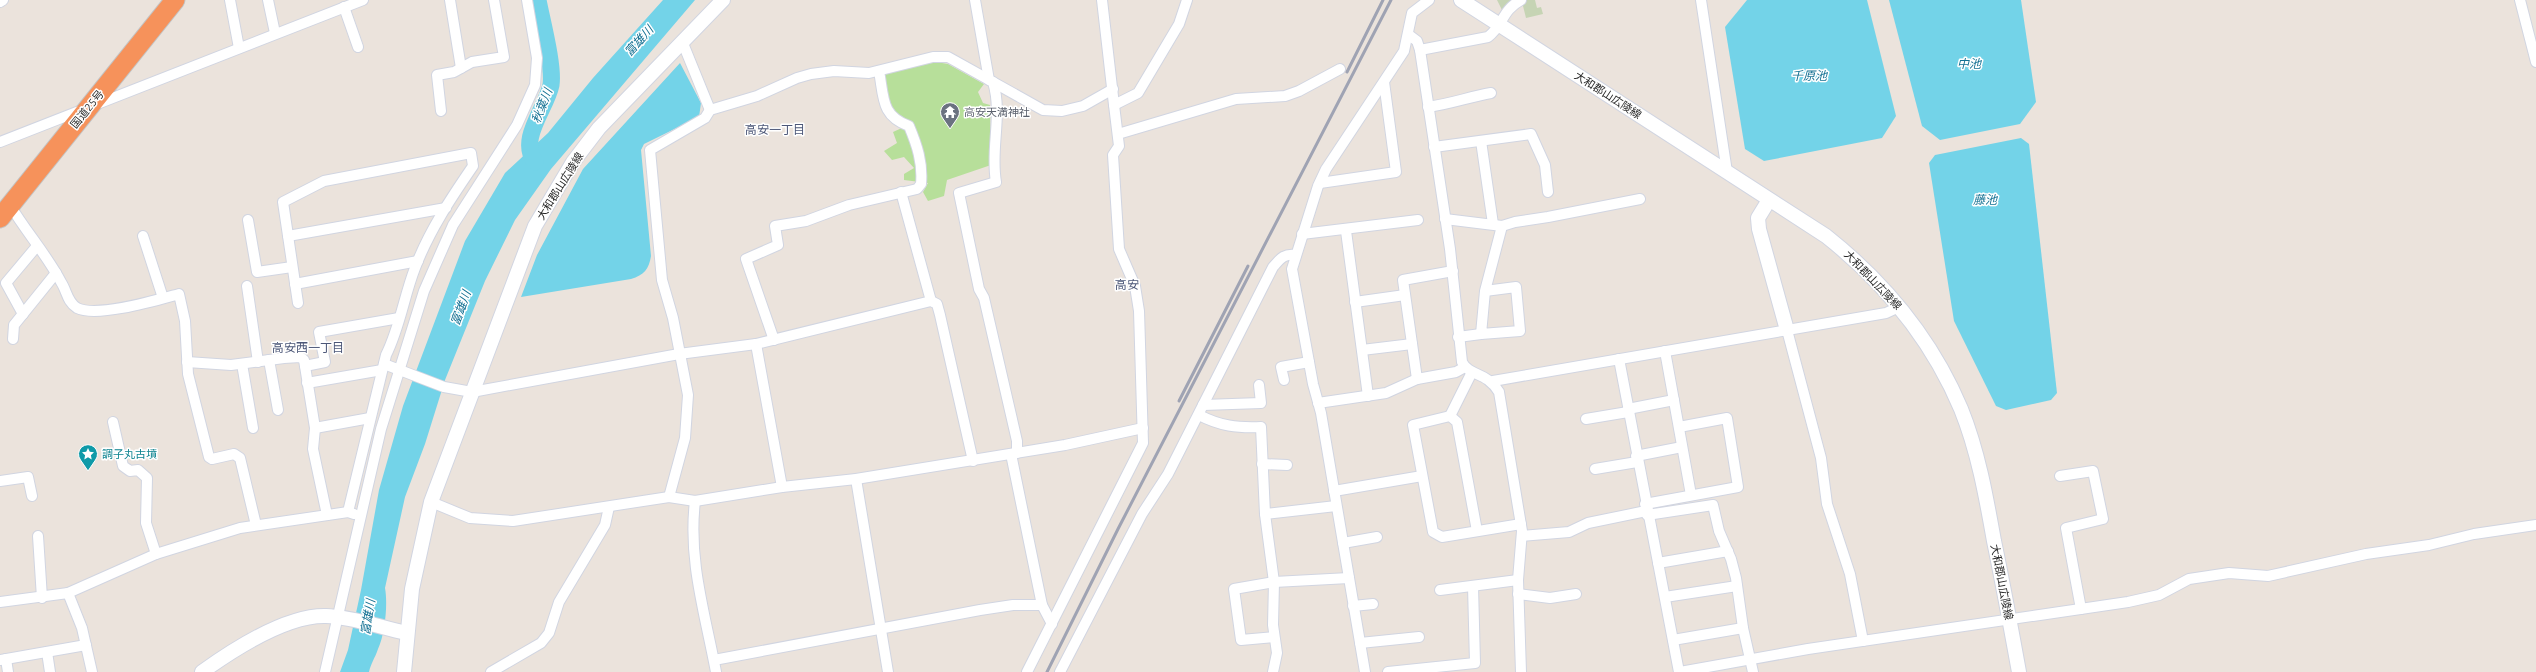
<svg xmlns="http://www.w3.org/2000/svg" width="2536" height="672" viewBox="0 0 2536 672" font-family="Ubuntu,'Noto Sans JP',sans-serif">
	<style>
		.green { fill: #b7df9a }
		.cemetery { fill: #c6d4b4 }
		.water { fill: #73d3e8 }
		.lines { fill: none; stroke-linecap: round; stroke-linejoin: round }
		.river { stroke: #73d3e8; stroke-width: 17 }
		.street-casing { stroke: #d1d5e1; stroke-width: 12 }
		.secondary-casing { stroke: #d1d5e1; stroke-width: 16 }
		.highway-casing { stroke: #c3c3c3; stroke-width: 21 }
		.street { stroke: #fff; stroke-width: 10 }
		.secondary { stroke: #fff; stroke-width: 14 }
		.highway { stroke: #f6925b; stroke-width: 19 }
		.rail { stroke: #9fa3b3; stroke-width: 3 }
		.labels { text-anchor: middle; stroke-width: 3; stroke-linejoin: round; paint-order: stroke }
		.street-label { font-size: 11px; fill: #292929; stroke: #fff }
		.worship-label { font-size: 11px; fill: #5b616d; stroke: #fff; text-anchor: start }
		.culture-label { font-size: 11px; fill: #0d838f; stroke: #fff; text-anchor: start }
		.water-label { font-size: 12px; font-style: italic; fill: #147193; stroke: #fff }
		.neighbourhood-label { font-size: 12px; fill: #4c5778; stroke: #fff }
	</style>
	<rect width="100%" height="100%" fill="#ebe3dc"/>
	<path class="green" d="M936,62L948,64L984,84L978,92L983,103L990,105L991,165L947,180L944,196L928,201L923,192L928,183L904,180V174L914,168L904,157L892,160L884,151L897,143L893,132L904,127L907,122C887,104 884,102 884,73Z"/>
	<g class="cemetery">
		<polygon points="1497,0 1516,0 1503,12"/>
		<polygon points="1527,0 1535,0 1537,8 1541,7 1543,14 1526,18 1522,2"/>
	</g>
	<g class="water">
		<path d="M663,0H695L551,169L515,220L485,281L445,380L425,444L405,497L385,588C388,604 385,634 378,649C375,658 371,663 369,672H340L348,650L361,590L379,490L403,406L465,241L505,173L548,133L593,78Z"/>
		<polygon points="1747,0 1867,0 1896,116 1882,138 1764,161 1745,149 1725,27"/>
		<polygon points="1889,0 2021,0 2036,102 2020,124 1940,140 1922,126"/>
		<path d="M680,63L701,103L699,117L644,144L641,150L651,256C649,269 644,275 631,279L521,297L537,255L583,169Z"/>
		<polygon points="2021,138 2029,144 2057,393 2051,400 2006,410 1996,406 1954,321 1929,163 1935,155"/>
	</g>
	<g class="lines">
		<path class="river" d="M535,162C518,139 546,109 551,85C554,66 542,21 538,0"/>
		<g class="street-casing">
			<g id="street">
				<polyline points="230,0 239,48"/>
				<polyline points="268,0 275,33"/>
				<polyline points="450,0 461,68"/>
				<polyline points="975,0 989,80"/>
				<polyline points="1102,0 1114,105 1138,93 1179,24 1187,0"/>
				<polyline points="1701,0 1727,172"/>
				<polyline points="2520,0 2536,62"/>
				<polyline points="0,2 3,0"/>
				<polyline points="344,7 358,47"/>
				<path d="M1409,35L1417,41L1420,50L1450,249L1462,362C1470,377 1486,371 1499,392L1522,531L1518,580L1521,672"/>
				<polyline points="682,41 710,110"/>
				<path d="M1420,50L1488,37C1504,25 1501,11 1521,0"/>
				<path d="M993,82C1003,115 990,149 996,182L959,193L979,289L984,298L1017,441V453"/>
				<path d="M1428,107C1450,104 1469,97 1491,93"/>
				<polyline points="441,111 437,75 454,72 472,62 504,57 494,0"/>
				<polyline points="1118,134 1236,99 1285,96 1299,91 1340,69"/>
				<polyline points="1481,141 1493,224"/>
				<polyline points="0,142 363,0"/>
				<polyline points="1434,147 1531,134 1545,165 1548,192"/>
				<polyline points="1320,183 1396,172 1384,82"/>
				<polyline points="901,192 931,301"/>
				<path d="M10,205C26,232 47,255 61,282C67,291 67,302 77,308C97,318 157,300 179,294L185,321L188,374L209,457L212,459L234,454L240,458L256,525"/>
				<polyline points="1445,219 1502,226 1515,222 1548,217 1640,199"/>
				<polyline points="248,220 257,272 292,267"/>
				<polyline points="1346,231 1368,396"/>
				<polyline points="1302,234 1418,220"/>
				<polyline points="143,236 163,298"/>
				<polyline points="288,236 446,208"/>
				<polyline points="295,284 418,261"/>
				<polyline points="247,286 258,362"/>
				<polyline points="1485,291 1516,287 1520,331 1481,334 1485,291 1502,226"/>
				<polyline points="1355,302 1405,295"/>
				<path d="M298,303L283,202L324,181L471,153L473,166C451,198 429,231 415,268C404,296 400,327 386,355L348,512"/>
				<polyline points="23,314 6,283 37,246"/>
				<polyline points="1787,330 1821,458 1827,504 1850,574 1863,641"/>
				<polyline points="1458,337 1481,334"/>
				<polyline points="13,339 14,325 56,273"/>
				<path d="M774,340L746,259L778,245L775,226L806,221L849,205L917,189L921,184C923,163 917,145 909,126C881,116 884,98 879,71"/>
				<polyline points="756,344 782,487"/>
				<polyline points="1362,350 1412,344"/>
				<polyline points="1665,351 1691,495"/>
				<polyline points="1619,359 1679,672"/>
				<polyline points="269,360 278,410"/>
				<polyline points="187,362 231,365 284,358 300,357 304,360 315,428 313,449 327,515"/>
				<polyline points="242,364 253,428"/>
				<polyline points="384,364 444,387 472,392 679,354 756,344 931,301 937,304 940,315 973,461"/>
				<polyline points="305,366 325,362 319,332 399,318"/>
				<polyline points="1417,379 1403,280 1453,271"/>
				<polyline points="1284,380 1281,367 1309,362"/>
				<polyline points="1493,381 1886,313 1899,307"/>
				<polyline points="307,383 382,370"/>
				<polyline points="1318,403 1386,393 1417,379 1456,372 1465,367"/>
				<polyline points="1203,405 1261,403 1259,385"/>
				<polyline points="1628,409 1674,400"/>
				<path d="M1199,415C1220,426 1237,428 1261,427L1265,514L1274,582L1273,625L1277,653L1273,672"/>
				<polyline points="1450,416 1472,372"/>
				<polyline points="1586,419 1628,412"/>
				<polyline points="113,422 123,466 130,471 138,470 147,478 146,523 156,554"/>
				<polyline points="315,428 370,418"/>
				<polyline points="1011,454 1042,605 1052,624"/>
				<polyline points="1636,456 1682,447"/>
				<polyline points="1262,464 1287,465"/>
				<polyline points="1595,469 1637,462"/>
				<polyline points="2060,476 2093,471 2103,519 2066,528 2081,609"/>
				<polyline points="856,479 888,672"/>
				<polyline points="0,481 28,477 32,496"/>
				<polyline points="1334,491 1422,476"/>
				<polyline points="669,497 685,438 688,395 673,318 662,280 650,150 705,118 710,110 757,96 797,78 811,74 834,71 869,73 933,57 948,57 1043,110 1062,111 1083,106 1113,89"/>
				<path d="M695,501C688,561 705,613 716,672"/>
				<polyline points="431,502 470,518 513,521 669,497 695,501 782,487 856,479 1065,445 1143,428"/>
				<polyline points="1645,504 1738,487 1727,418 1679,427"/>
				<polyline points="1265,514 1336,506"/>
				<polyline points="1647,515 1713,505 1719,531 1731,559 1736,578 1743,628 1753,672"/>
				<polyline points="1477,531 1457,422 1450,416 1413,425 1433,532 1442,537 1521,524"/>
				<polyline points="38,536 42,598"/>
				<polyline points="1522,536 1569,532 1588,523 1646,511"/>
				<polyline points="1343,543 1377,537"/>
				<polyline points="1658,563 1728,551"/>
				<polyline points="1440,590 1518,580"/>
				<polyline points="68,593 82,628 92,672"/>
				<polyline points="1518,594 1550,598 1576,594"/>
				<polyline points="1665,597 1737,586"/>
				<polyline points="0,602 68,593 156,554 240,528 348,512 354,514"/>
				<polyline points="1353,606 1373,604"/>
				<polyline points="1274,637 1241,640 1234,589 1274,582 1349,578"/>
				<polyline points="1673,640 1743,628"/>
				<polyline points="1360,643 1419,637"/>
				<polyline points="47,652 50,672"/>
				<polyline points="6,659 8,672"/>
				<polyline points="0,660 86,645"/>
				<polyline points="714,660 980,610 1013,605 1042,605"/>
				<polyline points="325,672 381,429 424,291 453,225 517,125 535,85 537,58 527,0"/>
				<polyline points="491,672 541,643 549,633 559,602 605,525 609,507"/>
				<polyline points="1027,672 1143,443 1139,311 1135,286 1119,249 1113,155 1119,146 1114,105"/>
				<path d="M1060,672L1142,514L1168,474L1273,267C1280,259 1284,253 1296,255"/>
				<polyline points="1365,672 1321,413 1313,384 1292,269 1318,186 1326,169 1404,51 1412,13 1429,0"/>
				<polyline points="1388,672 1475,663 1473,586"/>
				<polyline points="1680,672 1808,649 2128,602 2159,595 2189,579 2229,573 2268,576 2366,554 2429,545 2474,534 2536,525"/>
			</g>
		</g>
		<g class="secondary-casing">
			<g id="secondary">
				<path d="M1461,0L1826,236C1884,282 1932,340 1961,409C1978,451 1986,496 1994,541C2003,584 2011,628 2019,672"/>
				<polyline points="1769,200 1758,218 1759,229 1787,330"/>
				<path d="M202,672C234,649 286,615 326,616C354,617 381,628 407,633"/>
				<polyline points="404,672 412,589 431,502 535,226 573,162 599,128 723,0"/>
			</g>
		</g>
		<g class="highway-casing">
			<polyline id="highway" points="0,218 175,0"/>
		</g>
		<use href="#street" class="street"/>
		<use href="#secondary" class="secondary"/>
		<use href="#highway" class="highway"/>
		<g class="rail">
			<polyline points="1347,72 1383,0"/>
			<polyline points="1179,401 1248,266"/>
			<polyline points="1047,672 1118,529 1391,0"/>
		</g>
	</g>
	<defs>
		<g id="temple-pin" transform="scale(1)"><path d="M0 17L-7.5 6A9.5 9.5 0 1 1 7.5 6Z" fill="#6b7280" stroke="#fff"/><path d="M0-6L5-2H3V0L6.5 2.5H4V6H1.5V3h-3V6H-4V2.5H-6.5L-3 0V-2H-5Z" fill="#fff"/></g>
		<g id="sight-pin" transform="scale(1)"><path d="M0 17L-7.5 6A9.5 9.5 0 1 1 7.5 6Z" fill="#0f9aa8" stroke="#fff"/><path d="M0-6L1.8-2.2L6-1.7L2.9 1.2L3.7 5.4L0 3.3L-3.7 5.4L-2.9 1.2L-6-1.7L-1.8-2.2Z" fill="#fff"/></g>
	</defs>
	<g fill-rule="evenodd">
		<use href="#temple-pin" x="950" y="112"/>
		<use href="#sight-pin" x="88" y="454"/>
	</g>
	<g class="labels">
		<g class="street-label">
			<text transform="translate(1608 95) rotate(33)" y="4">大和郡山広陵線</text>
			<text transform="translate(87 109) rotate(-51)" y="4">国道25号</text>
			<text transform="translate(560 186) rotate(-58)" y="4">大和郡山広陵線</text>
			<text transform="translate(1873 280) rotate(46)" y="4">大和郡山広陵線</text>
			<text transform="translate(2002 582) rotate(79)" y="4">大和郡山広陵線</text>
		</g>
		<g class="worship-label">
			<text x="964" y="116">高安天満神社</text>
		</g>
		<g class="culture-label">
			<text x="102" y="458">調子丸古墳</text>
		</g>
		<g class="water-label">
			<text transform="translate(639 41) rotate(-48)" y="4">富雄川</text>
			<text x="1969" y="68">中池</text>
			<text x="1809" y="80">千原池</text>
			<text transform="translate(542 106) rotate(-69)" y="4">秋葉川</text>
			<text x="1985" y="204">藤池</text>
			<text transform="translate(461 308) rotate(-70)" y="4">富雄川</text>
			<text transform="translate(368 617) rotate(-81)" y="4">富雄川</text>
		</g>
		<g class="neighbourhood-label">
			<text x="775" y="134">高安一丁目</text>
			<text x="1127" y="289">高安</text>
			<text x="308" y="352">高安西一丁目</text>
		</g>
	</g>
</svg>
